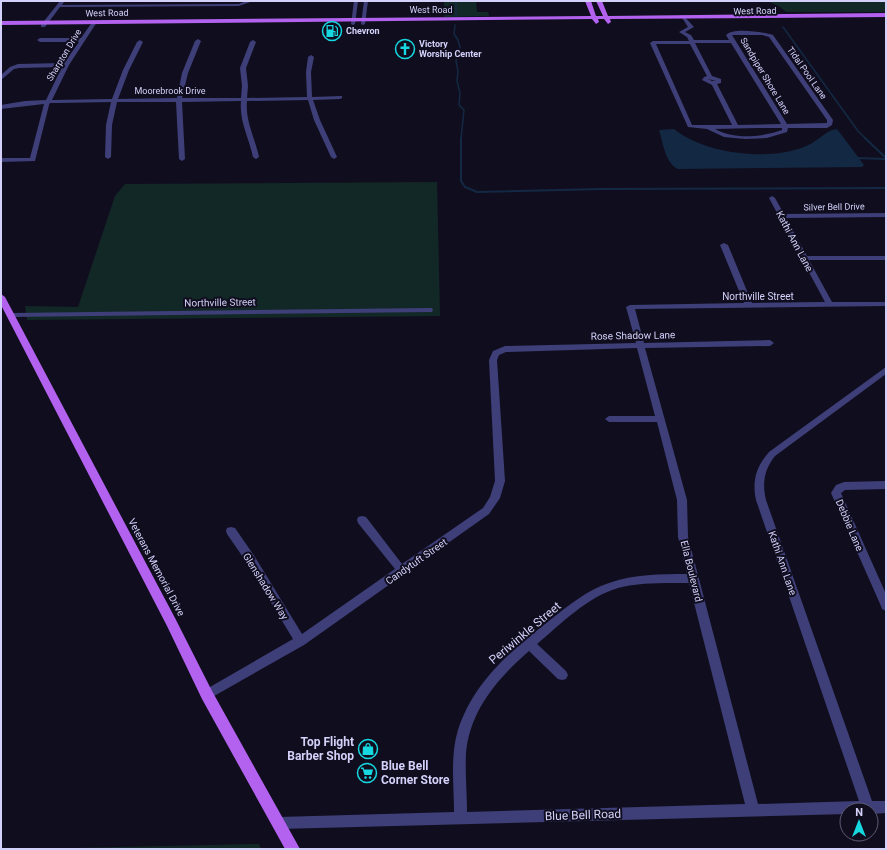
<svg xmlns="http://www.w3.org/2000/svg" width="887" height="850" viewBox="0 0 887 850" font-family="Roboto,sans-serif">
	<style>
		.green { fill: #122826 }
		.water { fill: #132943 }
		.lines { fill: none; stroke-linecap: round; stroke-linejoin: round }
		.stream-far1 { stroke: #132943; stroke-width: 1.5 }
		.stream { stroke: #132943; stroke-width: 2 }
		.minor { fill: #3e3f79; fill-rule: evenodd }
		.major { fill: #b362f0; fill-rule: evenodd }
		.labels { text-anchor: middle; stroke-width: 4; stroke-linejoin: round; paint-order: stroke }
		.far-street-label { font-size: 9px; fill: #d3d0fa; stroke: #100e1e }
		.far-poi-label { font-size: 9px; font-weight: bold; fill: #d3d0fa; stroke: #100e1e; text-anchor: start }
		.street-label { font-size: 10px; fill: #d3d0fa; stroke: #100e1e }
		.near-street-label { font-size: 12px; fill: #d3d0fa; stroke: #100e1e }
		.near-poi-label { font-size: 12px; font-weight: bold; fill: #d3d0fa; stroke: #100e1e; text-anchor: end }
	</style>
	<rect width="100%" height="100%" fill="#100e1e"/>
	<g class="green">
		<polygon points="444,1 476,1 477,12 488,12 489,16 444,17"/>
		<polygon points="768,1 886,1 886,12 786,12 780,7"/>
		<polygon points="437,182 440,316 27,320 25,306 78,307 115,196 125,184"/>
		<polygon points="259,844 261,849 27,849"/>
	</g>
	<path class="water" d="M674,129C704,154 770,162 806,146C819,141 824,131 837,129L864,165L862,167L678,169C665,163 663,142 659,130Z"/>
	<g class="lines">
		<g class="stream-far1">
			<polyline points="456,1 456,17"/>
			<polyline points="455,25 454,34 458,40 460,47 456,61 458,71 457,81 460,93 459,105 464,110 461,139"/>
			<polyline points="783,27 858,131 866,139"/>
		</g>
		<g class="stream">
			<polyline points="461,138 461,181 465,187 477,192 601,189 886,188"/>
			<polyline points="865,138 886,158"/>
			<polyline points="856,158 886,159"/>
		</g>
		<g class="minor">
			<polygon points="60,1 64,2 62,5 239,4 246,1 253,1 239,6 60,7 45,27 41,27 41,25"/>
			<polygon points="354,1 358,1 355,24 353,25 351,24"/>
			<polygon points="364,1 368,1 365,24 363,25 361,24"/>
			<path d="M683,15L694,27L685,32L691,35L694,40H729L726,35C733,27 763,32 773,35L833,120L832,125L827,128H788L787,132L767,138L745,139L724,137L707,129L688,127L650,43L653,41H689L687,37L679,32L688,27L681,16ZM732,35H762L769,37L827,120V123L787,124ZM695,43H731L781,124L738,125L717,84L721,83V79L712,76ZM656,44H690L707,76L704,77L702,80L712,85L732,125H692ZM708,79L716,81H712ZM757,128H782V130C762,137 734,140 715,129Z"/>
			<path d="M93,21L97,22L69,65L52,100L112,99L123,70L137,42L140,40L143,42L129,70L118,99L177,98L182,73L195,41L198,39L201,41L188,73L182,98H241L242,86L240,68L250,42L253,40L256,42L246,68L248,86L247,98L307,97L306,72L308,57L311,55L314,57L311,72L312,97L342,96V98L340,99L313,100L320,120L337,157L334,159L331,157L314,120L308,100L247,101C245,121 255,138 259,157L256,159L253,157C249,138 239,121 241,101L182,102L185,159L182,161L179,159L176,102H117L112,125L111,157L108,159L105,157L106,125L111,102L58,103H50L49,105L35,161L1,162V158H30L44,104L1,109V105L25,101L46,100L62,67L19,68L14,69L1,80V75L10,67L18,64L64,63L79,42H40L37,40L40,38H81Z"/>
			<path d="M772,196L775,198L784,214L886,213V217L786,218L807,256H886V260H809L832,302H886V306L635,309L644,343L770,340L774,343L770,346L645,348L687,500L688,537L758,804L859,801L756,500C752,481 756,467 769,452L886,367V374L775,456C764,470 762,483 766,500L872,801H886V813L871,814V810H847V814L279,829L274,828L273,823L274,818L279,817L454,812C454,785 450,756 458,730C474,681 511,651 550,620C568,606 587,590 609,583C634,574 661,574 687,574L678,537L677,500L657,422H609L605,419L609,416H655L637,348L506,352L499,355L497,360L505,481L500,498L489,514L304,645L207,700L203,699L201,695L203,691L293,639L247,563L227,534L226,531L227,528L231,527L235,528L255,557L302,634L395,569L358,523L357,520L358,517L362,516L366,517L402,564L483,508L490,497L495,481L489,360L493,351L505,346L636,343L626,307L630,305L744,303L720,245L724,243L728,245L752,303L825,302L769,198ZM689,583L745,804L467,812C467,792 465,773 466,753C470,710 498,678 529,651L558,679L562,680L566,679L568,675L566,671L537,644C561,624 587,597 618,588C641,582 666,583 689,583Z"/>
			<polygon points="429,308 432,308 433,310 432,312 11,317 7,315 11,313"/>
			<polygon points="886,481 886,489 845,490 841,493 886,594 886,611 882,609 881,606 831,493 836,485 844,482"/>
		</g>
		<g class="major">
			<polygon points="585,1 591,1 596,16 603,16 596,1 602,1 608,16 886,13 886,17 610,19 611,22 608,24 604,19 598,19 599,22 596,24 592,19 1,25 1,21 591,16"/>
			<polygon points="1,294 5,297 175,618 212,691 300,849 285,849 202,699 167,626 1,305"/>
		</g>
	</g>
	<defs>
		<g id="fuel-ring" transform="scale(1)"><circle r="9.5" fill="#100e1e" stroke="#16d8e1" stroke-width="1.5"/><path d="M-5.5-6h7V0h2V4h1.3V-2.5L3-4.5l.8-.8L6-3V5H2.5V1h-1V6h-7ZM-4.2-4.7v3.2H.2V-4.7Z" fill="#16d8e1"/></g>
		<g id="church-ring" transform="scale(1)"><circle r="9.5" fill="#100e1e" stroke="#16d8e1" stroke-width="1.5"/><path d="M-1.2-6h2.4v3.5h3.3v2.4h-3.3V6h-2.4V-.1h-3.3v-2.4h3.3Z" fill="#16d8e1"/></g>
		<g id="shop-ring" transform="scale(1)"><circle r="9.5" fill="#100e1e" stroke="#16d8e1" stroke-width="1.5"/><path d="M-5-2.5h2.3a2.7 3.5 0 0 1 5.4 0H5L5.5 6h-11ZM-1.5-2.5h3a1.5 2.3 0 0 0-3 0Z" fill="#16d8e1"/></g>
		<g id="supermarket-ring" transform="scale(1)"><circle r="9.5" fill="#100e1e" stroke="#16d8e1" stroke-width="1.5"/><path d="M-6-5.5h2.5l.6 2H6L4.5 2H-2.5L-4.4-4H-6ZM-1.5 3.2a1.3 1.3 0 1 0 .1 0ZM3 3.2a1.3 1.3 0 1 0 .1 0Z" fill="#16d8e1"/></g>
	</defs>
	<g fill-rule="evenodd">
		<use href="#fuel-ring" x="332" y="31"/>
		<use href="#church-ring" x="405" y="49"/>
		<use href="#shop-ring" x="368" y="749"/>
		<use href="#supermarket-ring" x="367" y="773"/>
	</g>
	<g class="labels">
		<g class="far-street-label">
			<text x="431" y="13">West Road</text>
			<text transform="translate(755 11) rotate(-1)" y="3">West Road</text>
			<text transform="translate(107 13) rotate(-1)" y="3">West Road</text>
			<text transform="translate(64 55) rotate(-59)" y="3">Sharpton Drive</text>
			<text transform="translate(807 73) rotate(55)" y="3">Tidal Pool Lane</text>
			<text transform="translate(765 76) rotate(59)" y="3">Sandpiper Shore Lane</text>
			<text x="170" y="94">Moorebrook Drive</text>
			<text transform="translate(834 207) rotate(-1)" y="3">Silver Bell Drive</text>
		</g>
		<g class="far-poi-label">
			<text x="346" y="34">Chevron</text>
			<text x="419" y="47">Victory<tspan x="419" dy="10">Worship Center</tspan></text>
		</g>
		<g class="street-label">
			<text transform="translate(795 241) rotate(62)" y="4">Kathi Ann Lane</text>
			<text x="758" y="300">Northville Street</text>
			<text transform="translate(220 302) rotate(-1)" y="4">Northville Street</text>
			<text transform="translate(633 335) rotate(-1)" y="4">Rose Shadow Lane</text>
			<text transform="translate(850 525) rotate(67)" y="4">Debbie Lane</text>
			<text transform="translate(416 561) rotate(-35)" y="4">Candytuft Street</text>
			<text transform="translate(783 563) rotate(71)" y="4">Kathi Ann Lane</text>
			<text transform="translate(157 567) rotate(62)" y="4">Veterans Memorial Drive</text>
			<text transform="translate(692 571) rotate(76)" y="4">Ella Boulevard</text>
			<text transform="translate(266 586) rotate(58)" y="4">Glenshadow Way</text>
		</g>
		<g class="near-street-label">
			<text transform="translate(525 633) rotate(-40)" y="4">Periwinkle Street</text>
			<text transform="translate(583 815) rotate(-2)" y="4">Blue Bell Road</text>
		</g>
		<g class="near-poi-label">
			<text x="354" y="746">Top Flight<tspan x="354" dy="14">Barber Shop</tspan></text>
			<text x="381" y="770" text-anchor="start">Blue Bell<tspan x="381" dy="14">Corner Store</tspan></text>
		</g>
	</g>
	<rect width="887" height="850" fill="none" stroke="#d3d0fa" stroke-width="4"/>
	<g transform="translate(859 822)"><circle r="19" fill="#100e1e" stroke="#5e5c76"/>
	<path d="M0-3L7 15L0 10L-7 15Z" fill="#16d8e1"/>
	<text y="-6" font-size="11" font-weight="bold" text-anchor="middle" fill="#d3d0fa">N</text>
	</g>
</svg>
